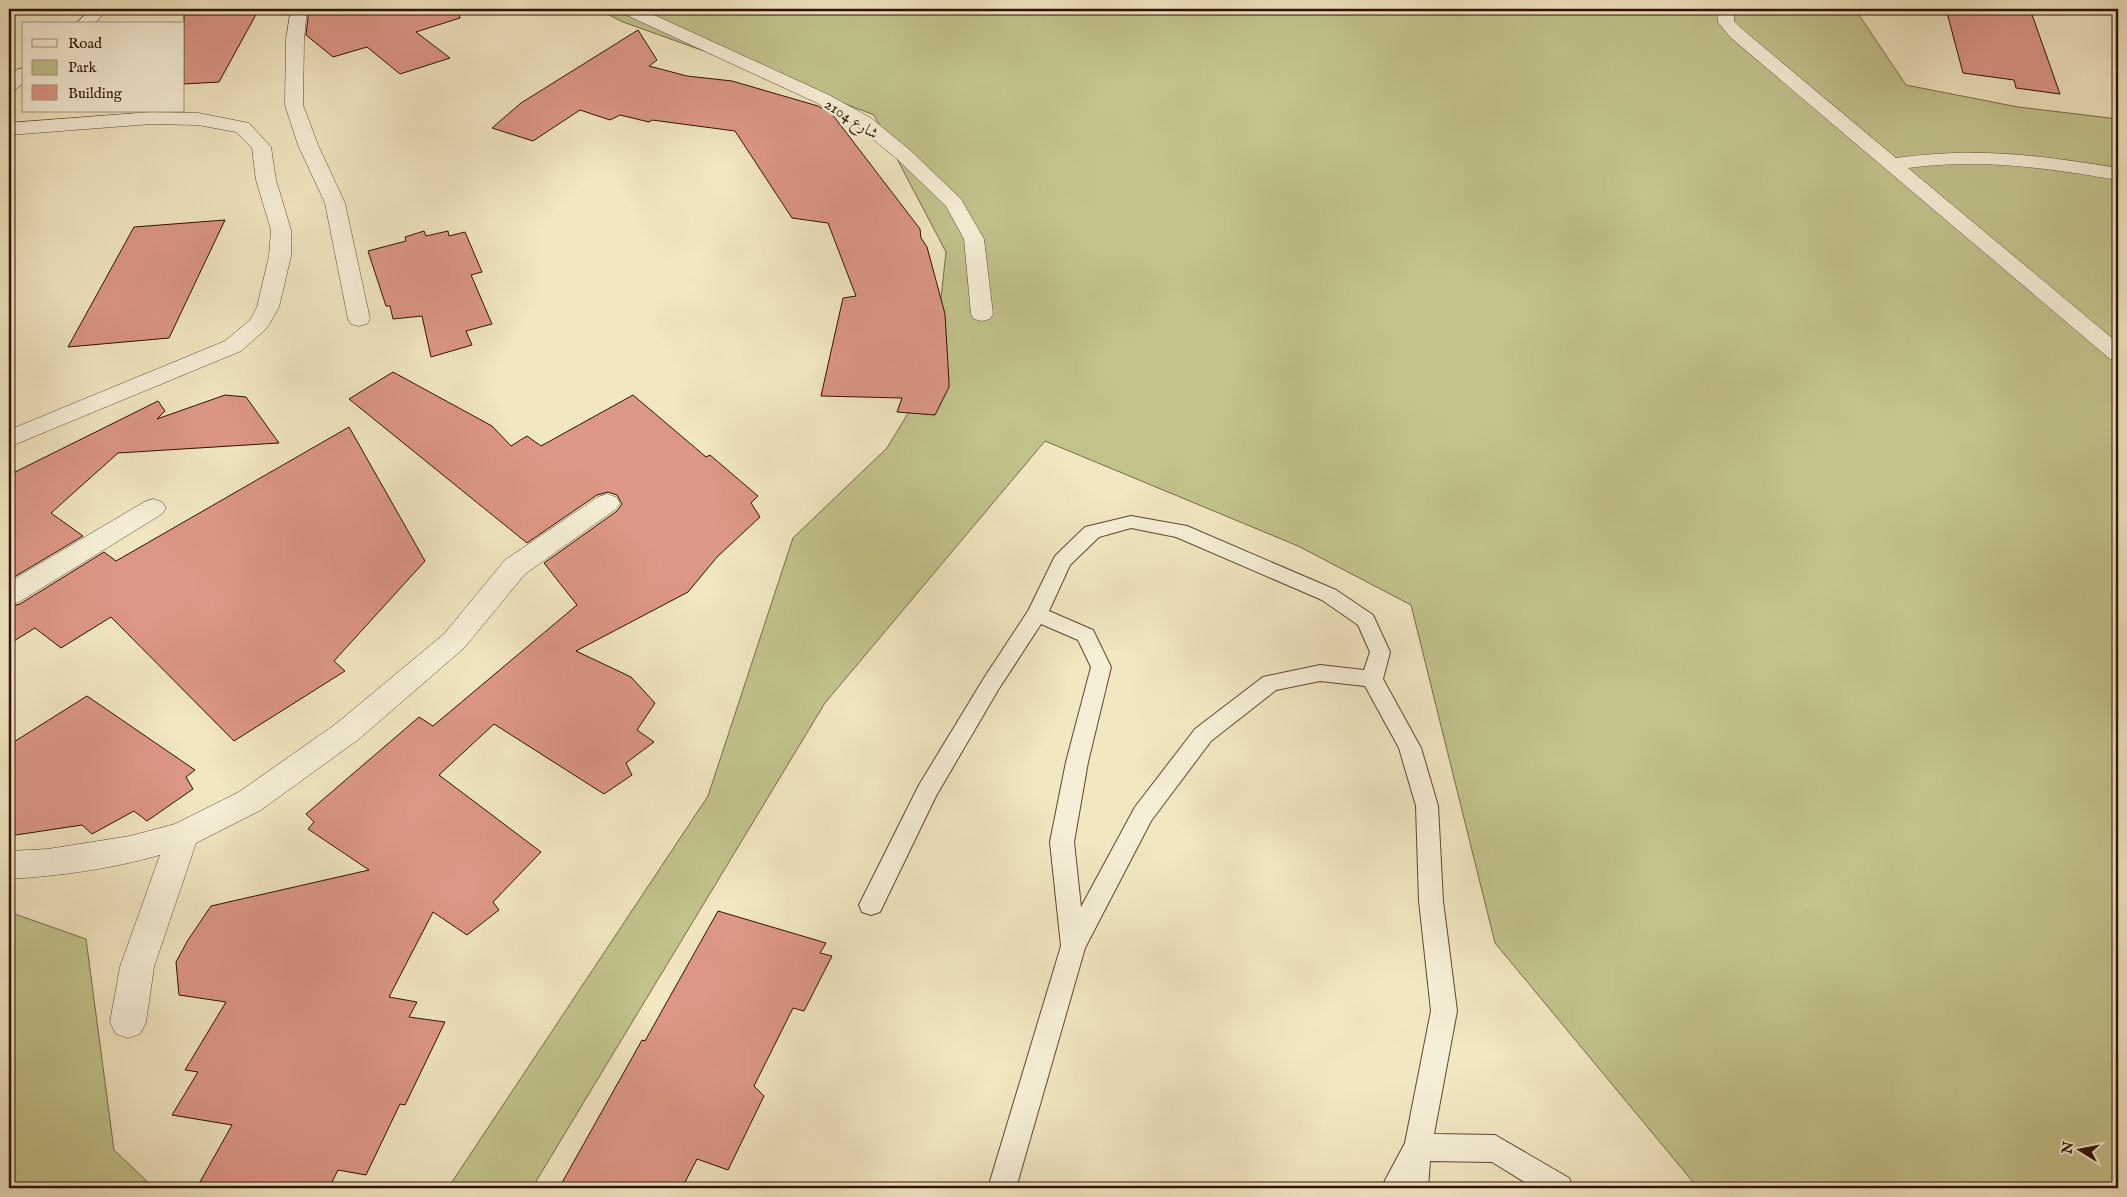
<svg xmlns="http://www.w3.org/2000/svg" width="2127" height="1197" viewBox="0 0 2127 1197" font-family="'IM FELL English',Amiri,serif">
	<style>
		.green { fill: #c2c38d; stroke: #786a46 }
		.building { fill: #dd9786; stroke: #2f1000 }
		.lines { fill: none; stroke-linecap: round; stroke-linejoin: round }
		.lane-casing { stroke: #604630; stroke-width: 2 }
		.street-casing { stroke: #604630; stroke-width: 1 }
		.secondary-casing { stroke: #2f1000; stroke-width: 1 }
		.lane { fill: #f6efd7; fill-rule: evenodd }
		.street { fill: #f6efd7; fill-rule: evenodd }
		.secondary { fill: #f6efd7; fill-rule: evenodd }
		.labels { text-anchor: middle; stroke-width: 5; stroke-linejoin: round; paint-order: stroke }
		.far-street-label { font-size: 16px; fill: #2f1000; stroke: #f6efd7 }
	</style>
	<rect width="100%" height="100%" fill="#f1e7c1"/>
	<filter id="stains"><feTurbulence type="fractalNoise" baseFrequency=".004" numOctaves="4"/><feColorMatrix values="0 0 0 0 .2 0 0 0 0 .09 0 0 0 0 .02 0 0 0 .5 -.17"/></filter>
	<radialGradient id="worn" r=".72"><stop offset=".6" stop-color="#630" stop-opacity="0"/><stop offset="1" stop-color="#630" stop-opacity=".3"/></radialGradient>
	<g class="green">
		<polygon points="597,9 1855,9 1906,85 2018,107 2118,119 2118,1188 1698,1188 1495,943 1411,605 1298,546 1045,441 825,703 532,1188 448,1188 708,796 793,538 887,448 933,372 946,252 874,115 771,75 623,22"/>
		<polygon points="9,912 86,939 114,1150 154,1188 9,1188"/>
	</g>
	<g class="building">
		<polygon points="184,9 259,9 219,82 184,84"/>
		<polygon points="309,9 458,9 460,18 416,32 450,58 400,74 367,47 333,57 306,35"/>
		<polygon points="1946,9 2030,9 2060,94 2016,88 2014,80 1963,73"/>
		<polygon points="638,30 657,60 649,66 687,76 732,81 818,106 832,114 920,229 921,238 927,247 945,314 949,382 949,387 935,415 897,412 902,398 821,396 843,298 856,296 828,223 792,218 735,131 652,120 649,122 620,115 610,120 580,110 533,141 492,128 521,103"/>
		<polygon points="225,220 169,338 68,347 134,227"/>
		<polygon points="424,231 426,236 448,231 449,236 465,232 482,272 471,275 492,324 466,331 472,345 431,357 422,316 393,319 390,306 386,306 368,251 406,241 405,237"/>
		<polygon points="393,372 492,426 511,446 527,436 541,446 633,395 706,457 710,455 758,496 751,503 760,517 717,557 688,592 576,651 631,677 655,703 637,730 654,742 626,763 632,775 604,794 494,724 439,775 541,852 493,902 499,910 467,935 433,912 389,997 417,1002 409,1017 445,1022 405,1105 400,1104 366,1175 338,1170 329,1188 240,1188 200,1182 232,1125 172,1115 198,1072 185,1070 226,1002 179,995 176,962 188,940 211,906 369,870 308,829 314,822 306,814 419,717 433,726 577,605 544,563 617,511 622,504 617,495 608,492 597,495 527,543 349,399"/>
		<polygon points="225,395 246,397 279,443 118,453 51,513 83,536 9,580 9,475 158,401 165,411 157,419"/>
		<polygon points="349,427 425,561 334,661 345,671 234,741 111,617 61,648 35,628 9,644 9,607 20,604 104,552 116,561"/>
		<polygon points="87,696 195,770 186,777 193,789 147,821 134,811 92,834 82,825 9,836 9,745"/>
		<polygon points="718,911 826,943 820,953 832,956 804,1011 793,1008 754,1086 764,1096 728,1170 697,1159 682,1188 559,1188 642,1040 645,1041"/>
	</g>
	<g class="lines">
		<g class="lane-casing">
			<path id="lane" d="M1131,516L1187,526L1336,590L1373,615L1390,652L1383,679L1421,748L1438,806L1443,901L1457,1011L1434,1134L1495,1135L1569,1178L1573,1188H1534L1492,1162L1430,1161L1428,1188H1381L1405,1143L1431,1011L1419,901L1416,806L1399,748L1365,686L1320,681L1276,690L1211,741L1151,821L1085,948L1016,1188H988L1061,946L1050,842L1066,762L1091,667L1078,640L1041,624L998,690L936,796L880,912L871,915L862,912L859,905L919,785L984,678L1028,611L1055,556L1085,527ZM1131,528L1176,537L1322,600L1358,625L1370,652L1364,670L1320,665L1263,677L1195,729L1135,807L1081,907L1074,842L1088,762L1111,667L1093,630L1049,611L1070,565L1099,537Z"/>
		</g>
		<g class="street-casing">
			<g id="street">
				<polygon points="291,9 307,9 304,39 303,105 318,145 345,203 370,319 367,324 359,326 351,324 348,319 325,203 298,145 285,105 286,39"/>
				<polygon points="620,9 641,9 829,95 871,118 911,151 961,199 984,239 993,314 990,319 982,321 974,319 971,314 964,239 946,206 897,159 857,126 817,103 622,13"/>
				<path d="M1719,9H1738L1734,14V21L1742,29L1896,158C1977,147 2038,155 2118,168V180C2047,168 1980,158 1908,168L2118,343V361L2110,359L1730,37L1718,22L1717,13Z"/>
				<polygon points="151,112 198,113 249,123 271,147 276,180 291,230 291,256 279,307 267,328 241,351 9,447 9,430 225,341 250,320 257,307 269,256 271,230 256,180 252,148 236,132 198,125 151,124 9,135 9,123"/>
				<path d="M607,494L616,497L620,503L616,509L525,574L464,648L359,739L261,810L196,843L154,967L146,1022L140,1034L128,1038L116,1034L110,1022L120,967L160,855C111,869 60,876 9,879V851L48,849L130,836L175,824L239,792L337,723L444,634L505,560L598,497Z"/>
				<polygon points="153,499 162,502 166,508 162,514 19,602 9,605 9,582 144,502"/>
			</g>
		</g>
		<g class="secondary-casing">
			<g id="secondary">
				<polygon points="91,9 109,9 94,24 75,24"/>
				<polygon points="24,68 24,82 15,90 9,91 9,77 18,69"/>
			</g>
		</g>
		<use href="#lane" class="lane"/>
		<use href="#street" class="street"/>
		<use href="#secondary" class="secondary"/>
	</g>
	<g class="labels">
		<g class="far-street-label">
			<text transform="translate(852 118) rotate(33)" y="6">شارع 2104</text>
		</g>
	</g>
	<rect width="2127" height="1197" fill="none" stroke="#f1e7c1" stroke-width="30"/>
	<rect x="10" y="10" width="2107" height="1177" fill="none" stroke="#2f1000" stroke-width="2.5"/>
	<rect x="15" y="15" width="2097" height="1167" fill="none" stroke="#2f1000"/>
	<rect x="22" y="22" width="162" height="90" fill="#f6efd7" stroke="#a69681"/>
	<rect x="32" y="39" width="25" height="8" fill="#f6efd7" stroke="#a69681"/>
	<text x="68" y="48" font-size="15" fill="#2f1000">Road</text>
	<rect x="32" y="60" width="25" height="15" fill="#c2c38d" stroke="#a69681"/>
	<text x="68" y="72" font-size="15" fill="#2f1000">Park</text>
	<rect x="32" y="85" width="25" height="15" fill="#dd9786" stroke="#a69681"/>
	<text x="68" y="98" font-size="15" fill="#2f1000">Building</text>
	<g transform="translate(2080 1150) rotate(280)" stroke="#f6efd7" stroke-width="4" paint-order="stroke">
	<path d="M0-4L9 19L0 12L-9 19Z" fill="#2f1000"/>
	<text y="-8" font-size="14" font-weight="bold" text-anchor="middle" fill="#2f1000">N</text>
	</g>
	<rect width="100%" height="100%" filter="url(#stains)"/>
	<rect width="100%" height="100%" fill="url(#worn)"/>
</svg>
